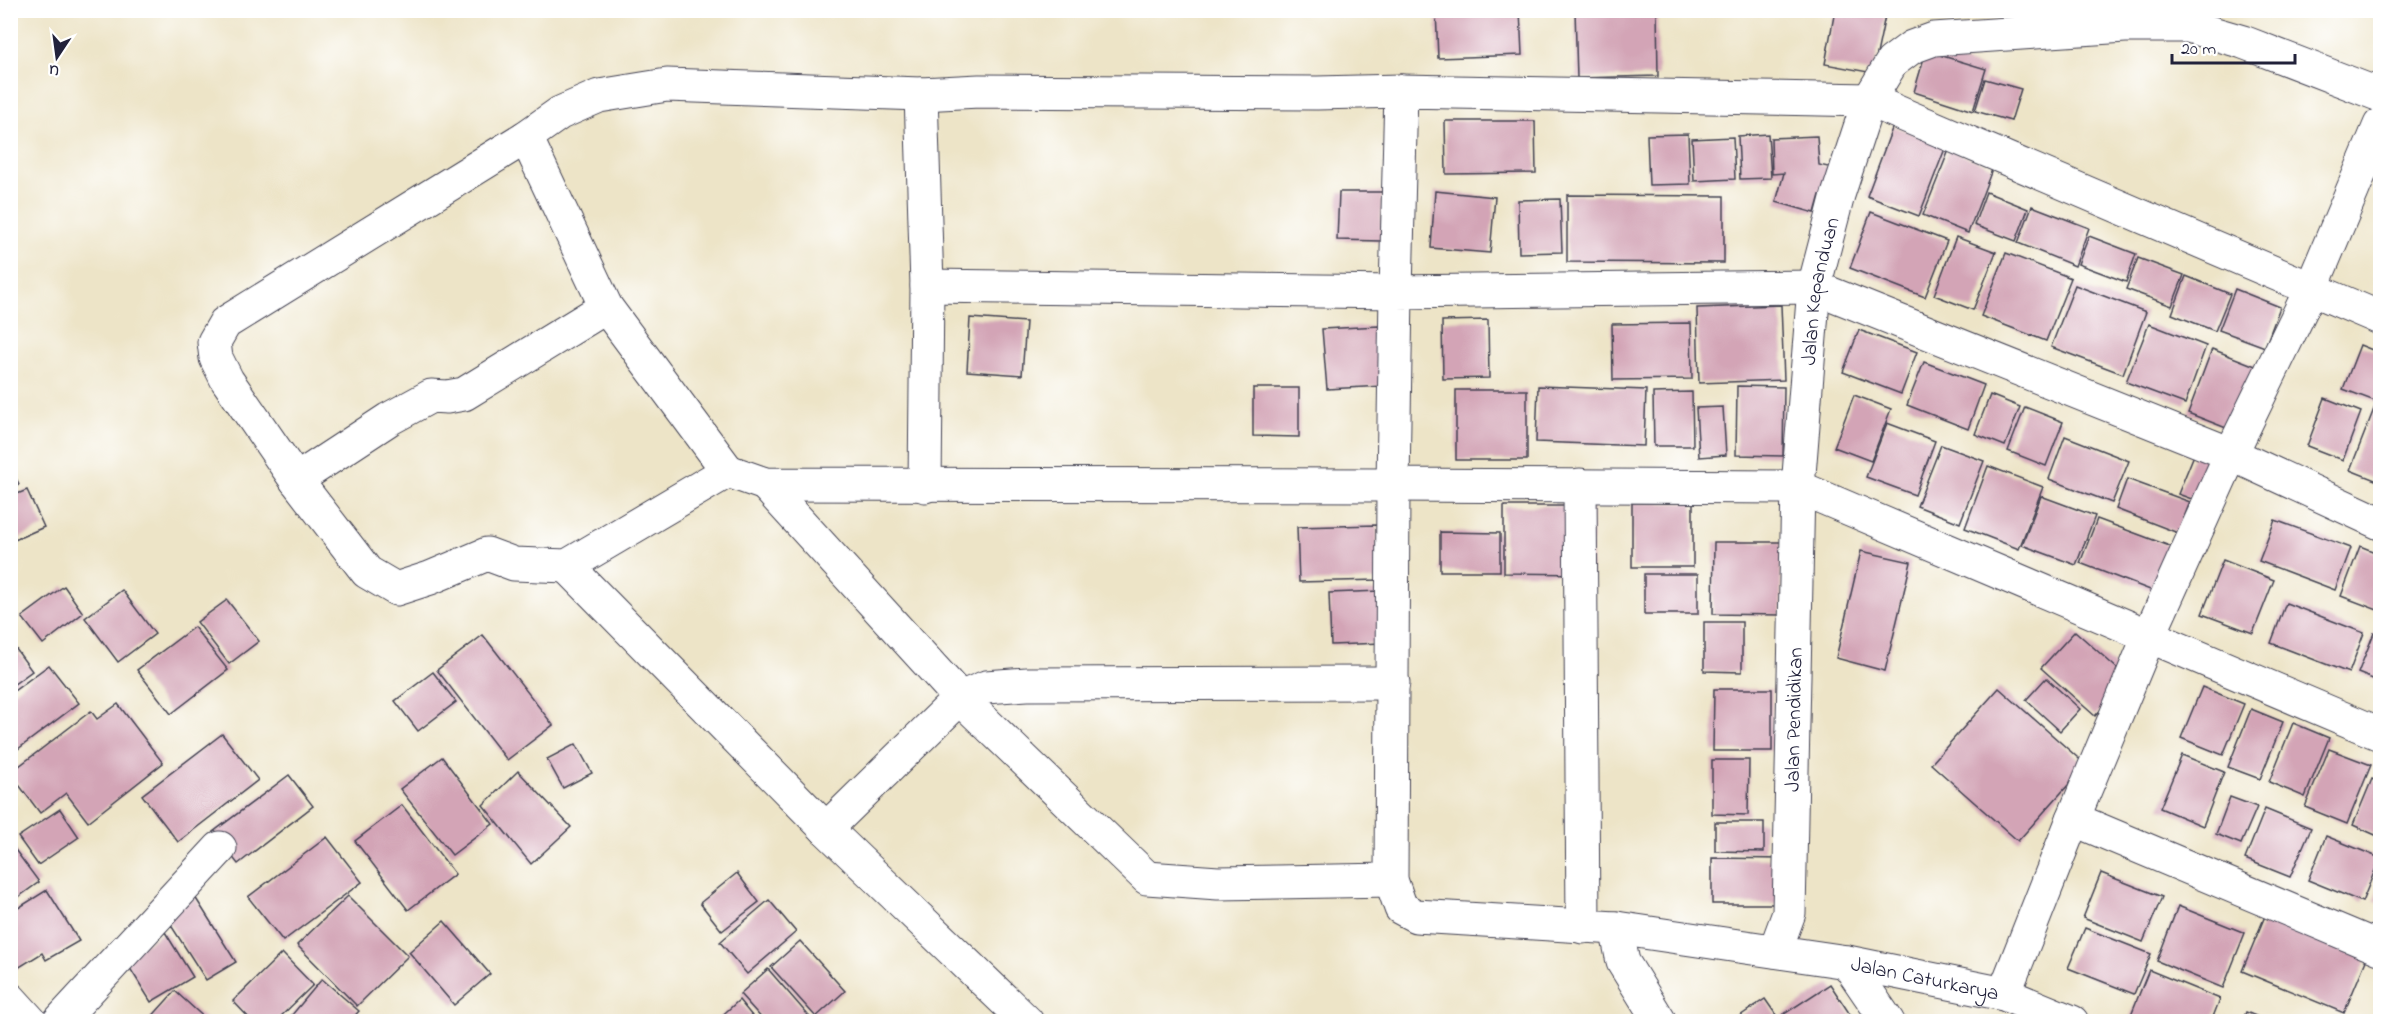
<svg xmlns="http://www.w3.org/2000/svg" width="2391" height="1032" viewBox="0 0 2391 1032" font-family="'Indie Flower',sans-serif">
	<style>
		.building { fill: #d3a4b6 }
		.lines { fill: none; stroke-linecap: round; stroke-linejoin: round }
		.street-casing { stroke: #403f50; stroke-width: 35 }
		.street { stroke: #fff; stroke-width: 33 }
		.labels { text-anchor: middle; stroke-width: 4.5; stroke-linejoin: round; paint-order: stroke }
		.street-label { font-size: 21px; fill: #22223b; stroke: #fff }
	</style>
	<rect width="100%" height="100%" fill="#fff"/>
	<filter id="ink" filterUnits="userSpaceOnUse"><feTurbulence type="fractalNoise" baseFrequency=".0167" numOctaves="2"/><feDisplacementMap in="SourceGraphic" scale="12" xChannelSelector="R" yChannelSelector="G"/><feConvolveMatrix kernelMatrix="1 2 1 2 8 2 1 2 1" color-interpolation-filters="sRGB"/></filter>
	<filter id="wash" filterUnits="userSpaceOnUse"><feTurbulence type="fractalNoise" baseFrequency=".008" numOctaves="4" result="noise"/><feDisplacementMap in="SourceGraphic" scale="24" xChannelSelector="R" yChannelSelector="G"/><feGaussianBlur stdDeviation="1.35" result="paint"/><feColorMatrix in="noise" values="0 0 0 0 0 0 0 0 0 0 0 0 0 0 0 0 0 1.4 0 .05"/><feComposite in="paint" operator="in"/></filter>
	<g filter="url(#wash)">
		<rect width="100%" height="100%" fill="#ede4c7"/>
		<g id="blocks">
			<g class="building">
				<polygon points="1436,10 1520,10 1522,55 1438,58"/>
				<polygon points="1575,10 1657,10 1658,76 1577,78"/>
				<polygon points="1835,10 1857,10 1885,16 1873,73 1825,64"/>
				<polygon points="1926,51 1986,69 1973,111 1914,92"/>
				<polygon points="1985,79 2021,89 2011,121 1975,111"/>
				<polygon points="1445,121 1535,121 1536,173 1446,174"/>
				<polygon points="1893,126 1946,146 1919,216 1867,196"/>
				<polygon points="1688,134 1690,184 1649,185 1647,135"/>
				<polygon points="1768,134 1771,178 1740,179 1738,136"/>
				<polygon points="1817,136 1819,165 1837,169 1831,198 1820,195 1815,213 1776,202 1784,173 1772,174 1771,138"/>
				<polygon points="1733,137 1735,179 1694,181 1692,139"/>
				<polygon points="1949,150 1993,167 1968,233 1923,215"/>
				<polygon points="1435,191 1495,197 1490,253 1431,248"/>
				<polygon points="1339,192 1382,192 1381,241 1337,240"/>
				<polygon points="1986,192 2028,209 2016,241 1974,225"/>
				<polygon points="1567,195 1724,196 1724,263 1567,262"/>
				<polygon points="1560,199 1562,252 1519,253 1518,200"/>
				<polygon points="2032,206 2089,228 2075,266 2018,243"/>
				<polygon points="1871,212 1947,241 1925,297 1850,268"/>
				<polygon points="2089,236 2136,254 2126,282 2078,264"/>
				<polygon points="1956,237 1996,252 1973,310 1934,295"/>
				<polygon points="2006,253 2071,278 2046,341 1981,316"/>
				<polygon points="2138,258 2184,275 2172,306 2126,289"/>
				<polygon points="2186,276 2230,294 2215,331 2172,314"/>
				<polygon points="2075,285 2146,312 2123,374 2051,347"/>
				<polygon points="2235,289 2280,307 2265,347 2219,330"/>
				<polygon points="1781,305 1784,380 1699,383 1697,308"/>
				<polygon points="970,318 1026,322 1022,375 967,371"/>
				<polygon points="1488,320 1489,378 1443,379 1442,321"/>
				<polygon points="1691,323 1692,379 1613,380 1612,324"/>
				<polygon points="2149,324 2206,346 2185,404 2126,382"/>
				<polygon points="1379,326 1383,386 1327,389 1322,329"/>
				<polygon points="1859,330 1917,352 1901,394 1843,372"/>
				<polygon points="2360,345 2380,353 2380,403 2343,389"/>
				<polygon points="2212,349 2268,371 2244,435 2188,413"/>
				<polygon points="1924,362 1984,385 1968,429 1907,405"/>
				<polygon points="1538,386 1646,390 1644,446 1536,442"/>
				<polygon points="1737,386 1784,387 1783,456 1736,455"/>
				<polygon points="1253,388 1299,388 1299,437 1253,436"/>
				<rect x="1456" y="390" width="71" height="70"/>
				<polygon points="1692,392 1693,446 1654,446 1653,393"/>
				<polygon points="1854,395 1891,409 1871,461 1834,447"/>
				<polygon points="1990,395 2020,407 2005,446 1975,434"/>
				<polygon points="2325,398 2361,412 2343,460 2307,446"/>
				<polygon points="2376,404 2380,406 2380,482 2350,470"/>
				<polygon points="1723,407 1726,455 1699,457 1696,408"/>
				<polygon points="2025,407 2063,422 2046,466 2008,451"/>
				<polygon points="1887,423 1935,441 1915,495 1866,477"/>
				<polygon points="2065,436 2129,461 2112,503 2049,479"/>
				<polygon points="1941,445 1984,461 1960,523 1917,506"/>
				<polygon points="2196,450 2228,462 2211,506 2178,494"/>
				<polygon points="1988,466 2043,487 2019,549 1965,528"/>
				<polygon points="10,467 19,484 10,489"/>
				<polygon points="2127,479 2190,502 2178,533 2116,509"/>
				<polygon points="27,490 44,527 10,542 10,497"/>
				<polygon points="2041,496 2095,516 2076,565 2022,545"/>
				<rect x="1632" y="503" width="61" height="64"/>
				<polygon points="1504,506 1592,506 1592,574 1504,573"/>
				<polygon points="2097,519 2175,548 2158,593 2080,563"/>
				<polygon points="2275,520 2351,548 2335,590 2259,561"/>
				<polygon points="1377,525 1379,580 1299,582 1297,527"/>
				<polygon points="1440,532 1500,533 1500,571 1440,571"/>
				<polygon points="1714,542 1781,542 1781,615 1713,614"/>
				<polygon points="2360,546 2380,554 2380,611 2341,596"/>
				<polygon points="1861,551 1911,562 1885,671 1836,658"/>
				<polygon points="2223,560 2274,580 2253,633 2202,614"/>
				<rect x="1644" y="574" width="54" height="40"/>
				<polygon points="64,586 83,613 43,644 22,617"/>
				<polygon points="122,590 155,634 118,662 85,618"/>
				<polygon points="1380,591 1382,643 1331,645 1329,593"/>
				<polygon points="227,600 259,641 229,664 197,622"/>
				<polygon points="2286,603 2364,633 2349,673 2271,643"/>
				<polygon points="1704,622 1742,622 1742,672 1704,671"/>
				<polygon points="194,627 228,670 171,714 137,670"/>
				<polygon points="2075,631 2129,679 2095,716 2041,668"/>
				<polygon points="2374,633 2380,635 2380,682 2358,673"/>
				<polygon points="483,635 553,725 507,760 437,670"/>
				<polygon points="13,645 32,671 10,687 10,647"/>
				<polygon points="49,665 79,703 10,755 10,694"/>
				<polygon points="433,672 456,702 418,731 395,701"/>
				<polygon points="2046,678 2080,709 2060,731 2026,700"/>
				<polygon points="2202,687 2244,704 2223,755 2181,738"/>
				<polygon points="1999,688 2086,765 2018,841 1931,764"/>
				<polygon points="1714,689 1772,689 1772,751 1713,751"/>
				<polygon points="118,704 163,763 88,822 66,793 40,813 10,773 91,711 97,719"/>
				<polygon points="2251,709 2283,722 2260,779 2228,767"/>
				<polygon points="2293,723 2329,738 2305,797 2269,782"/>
				<polygon points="222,734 258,780 178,842 142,795"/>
				<polygon points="576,744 592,773 563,788 547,759"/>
				<polygon points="2329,749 2371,765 2347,824 2305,807"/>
				<polygon points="2182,755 2224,772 2203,826 2160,808"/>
				<polygon points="442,757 493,824 452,855 400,789"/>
				<polygon points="1712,760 1749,760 1748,815 1712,814"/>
				<polygon points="518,771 571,827 531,864 483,805"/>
				<polygon points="289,775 313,806 238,864 213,832"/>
				<polygon points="2372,779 2380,783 2380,837 2353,825"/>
				<polygon points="2230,797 2257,807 2241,844 2216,834"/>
				<polygon points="402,805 455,874 408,910 355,841"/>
				<polygon points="60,809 79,837 38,865 18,837"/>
				<polygon points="2265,809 2311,828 2290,877 2245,859"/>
				<polygon points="1715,822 1764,822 1764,852 1715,851"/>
				<polygon points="2326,836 2380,858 2362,902 2308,880"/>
				<polygon points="327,837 362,882 283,941 248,897"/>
				<polygon points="10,843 39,882 10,903"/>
				<polygon points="1712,858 1784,859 1784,904 1712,904"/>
				<polygon points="737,873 759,902 722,931 700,903"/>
				<polygon points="2101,873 2162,897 2143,942 2083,918"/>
				<polygon points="2380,884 2380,903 2374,900"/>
				<polygon points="47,890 79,941 46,960 42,953 10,973 10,917 17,913 15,910"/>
				<polygon points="348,896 408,956 357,1006 297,945"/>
				<polygon points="195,897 236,962 206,980 165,916"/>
				<polygon points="769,900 796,932 747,974 720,942"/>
				<polygon points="2178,906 2245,933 2223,988 2157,961"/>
				<polygon points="2265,916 2367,958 2344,1013 2242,971"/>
				<polygon points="444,921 490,974 454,1005 409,952"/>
				<polygon points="2085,928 2151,954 2134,994 2068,968"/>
				<polygon points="165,932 193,977 151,1002 123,957"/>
				<polygon points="800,941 845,991 816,1017 771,967"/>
				<polygon points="282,953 313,985 275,1022 253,1022 233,1001"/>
				<polygon points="768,969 814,1022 765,1022 740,994"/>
				<polygon points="2149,970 2220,999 2211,1022 2128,1022"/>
				<polygon points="322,979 359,1011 349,1022 286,1022"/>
				<polygon points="1830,984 1855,1022 1784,1022 1781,1016"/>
				<polygon points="175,991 209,1022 147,1022"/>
				<polygon points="1765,999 1781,1022 1731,1022"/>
				<polygon points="739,1000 757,1022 715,1022"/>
				<polygon points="2246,1012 2268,1021 2268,1022 2242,1022"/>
			</g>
		</g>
	</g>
	<g filter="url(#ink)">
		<use href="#blocks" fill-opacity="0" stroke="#403f50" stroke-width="1.5"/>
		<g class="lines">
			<g class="street-casing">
				<g id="street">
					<path id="s1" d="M1401,91L1317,93L979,91L921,94L667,85L599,96L560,113L526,137L225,323L214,342L216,358L227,380L296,480L367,572L396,589L430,578L487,554L514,564L567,566L728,471L765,484L1393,485L1391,880L1401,908L1416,916L1616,928L1847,962L2004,994L2072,1022"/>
					<polyline points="921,94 927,286 925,486"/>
					<polyline points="526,137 606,307 728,471"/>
					<polyline points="927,286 1396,292 1401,91 1869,100 2380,318"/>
					<polyline points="296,480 389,419 431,396 447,397 464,394 606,307"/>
					<polyline points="765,484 960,698 826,829"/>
					<polyline points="1580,485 1583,927"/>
					<polyline points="2380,523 2231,454 1814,287 1396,292 1393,485 1798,487 2380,734"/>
					<polyline points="567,566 826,829 1027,1022"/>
					<polyline points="2073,819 2380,948"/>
					<polyline points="1391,880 1218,883 1147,878 960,698 986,687 1027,684 1393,683"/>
					<polyline points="1616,928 1623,962 1660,1022"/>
					<path id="s2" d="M1775,951L1789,913L1798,487L1814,287L1838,195L1869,100L1892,62L1912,47L1934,39L2125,26H2188L2243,42L2380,95"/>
					<polyline points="1847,962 1888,1022"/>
					<polyline points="2004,994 2073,819 2149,636 2231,454 2311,289 2380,125"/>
					<polyline points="10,999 31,1022"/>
					<polyline points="59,1022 220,848"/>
				</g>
			</g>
			<use href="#street" class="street"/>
		</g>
	</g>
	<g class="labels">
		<g class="street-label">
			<text dy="7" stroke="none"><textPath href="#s2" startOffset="664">Jalan Kepanduan</textPath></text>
			<text dy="7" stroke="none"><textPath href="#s2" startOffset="234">Jalan Pendidikan</textPath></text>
			<text dy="7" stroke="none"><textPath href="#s1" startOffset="3564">Jalan Caturkarya</textPath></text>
		</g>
	</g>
	<rect width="2391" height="1032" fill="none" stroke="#fff" stroke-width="36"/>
	<g transform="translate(57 57) rotate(193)" stroke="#ffffff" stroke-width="4.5" paint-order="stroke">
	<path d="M0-4.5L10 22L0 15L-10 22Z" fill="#22223b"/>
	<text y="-9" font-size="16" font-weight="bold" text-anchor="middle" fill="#22223b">U</text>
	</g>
	<path d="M2172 54v9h123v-9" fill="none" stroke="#22223b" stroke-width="3"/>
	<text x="2181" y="54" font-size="18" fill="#22223b" stroke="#ffffff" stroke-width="4.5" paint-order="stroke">20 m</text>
</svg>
